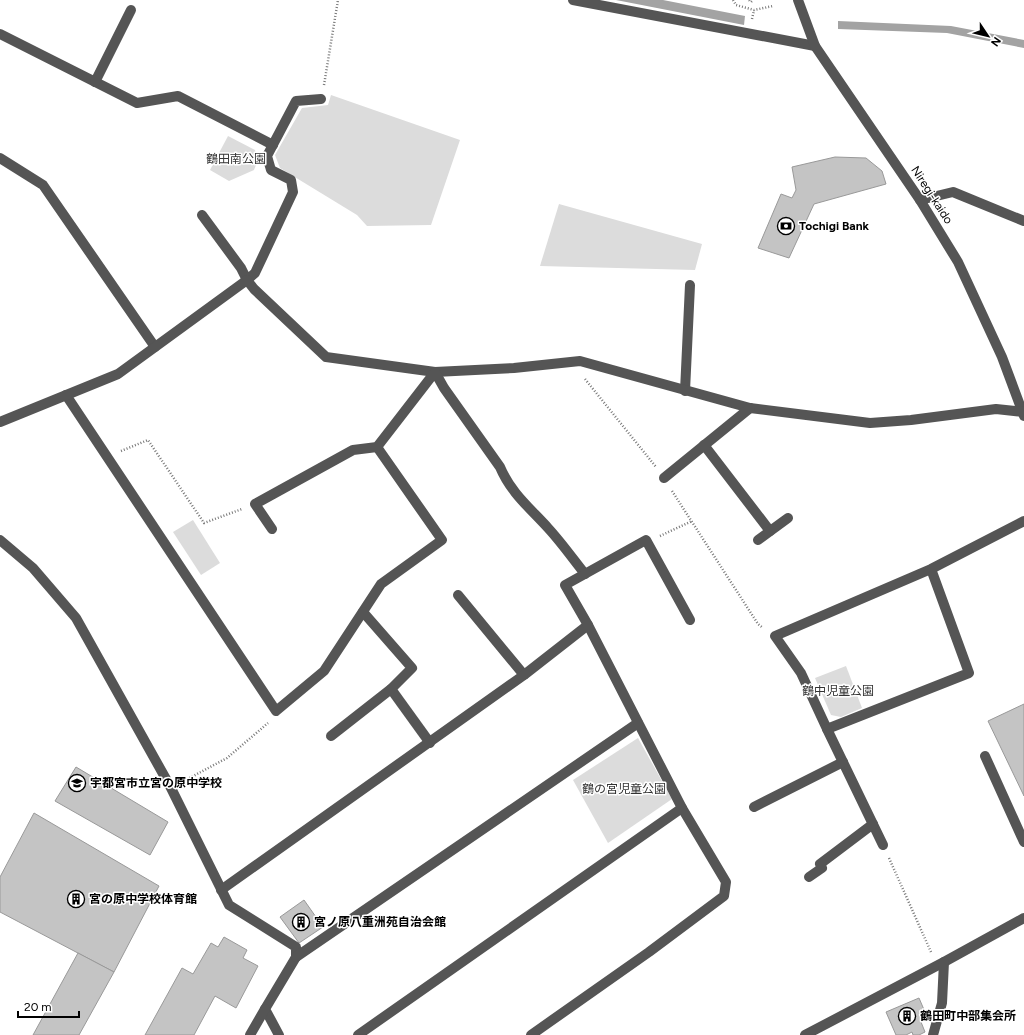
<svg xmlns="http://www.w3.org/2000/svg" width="1024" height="1035" viewBox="0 0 1024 1035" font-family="Figtree,'Noto Sans JP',sans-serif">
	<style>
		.green { fill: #dcdcdc }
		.water { fill: #a3a3a3 }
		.building { fill: #c4c4c4; stroke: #999 }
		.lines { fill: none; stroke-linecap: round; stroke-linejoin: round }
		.path { stroke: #777; stroke-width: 2.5; stroke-dasharray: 1 2; stroke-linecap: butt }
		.minor { stroke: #555; stroke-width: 10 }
		.labels { text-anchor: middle; stroke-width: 3; stroke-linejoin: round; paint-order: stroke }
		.park-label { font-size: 12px; fill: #333; stroke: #fff }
		.street-label { font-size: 12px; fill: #000; stroke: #fff }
		.poi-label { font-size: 12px; font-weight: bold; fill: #000; stroke: #fff; text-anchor: start }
	</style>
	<rect width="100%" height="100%" fill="#fff"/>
	<g class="green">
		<polygon points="331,95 460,140 431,225 367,226 357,215 280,168 275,155 302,108 328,105"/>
		<polygon points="228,136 255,150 258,160 254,170 229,181 210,170"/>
		<polygon points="559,204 702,244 695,270 540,266"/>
		<polygon points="193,520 220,563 201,575 173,532"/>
		<polygon points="846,666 862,708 841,717 831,715 815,678"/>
		<polygon points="638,738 672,799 608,843 573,780"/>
	</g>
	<g class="water">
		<polygon points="616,0 663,0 745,16 744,25"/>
		<polygon points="838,21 951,26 1024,40 1024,48 947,33 838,29"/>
	</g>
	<g class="building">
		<polygon points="835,157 866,158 882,171 886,184 814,204 789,258 758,248 781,194 792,198 796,190 792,167"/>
		<polygon points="1024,704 1024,796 988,721"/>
		<polygon points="76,767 168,822 150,855 55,801"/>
		<polygon points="34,813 159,886 114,972 0,912 0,877"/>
		<polygon points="304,900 323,927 299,943 280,917"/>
		<polygon points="224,937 247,950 243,958 258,966 236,1008 215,996 194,1035 145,1035 182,968 193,974 211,943 218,947"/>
		<polygon points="78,953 114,972 79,1035 33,1035"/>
		<polygon points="919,998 928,1019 921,1022 925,1032 919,1035 913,1035 912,1032 906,1035 896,1035 886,1012"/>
	</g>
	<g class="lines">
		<g class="path">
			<polyline points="733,0 736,5 754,10 773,6"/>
			<polyline points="749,0 751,2 753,0"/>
			<polyline points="752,19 754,10"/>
			<polyline points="324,85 338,0"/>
			<polyline points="585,379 656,467"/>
			<polyline points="121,451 148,440 204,523 242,509"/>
			<polyline points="672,491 758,624 763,628"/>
			<polyline points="660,536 692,521"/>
			<polyline points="184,781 227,758 268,723"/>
			<polyline points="889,858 931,952"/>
		</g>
		<g class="minor">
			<polyline points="573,0 815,46"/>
			<polyline points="798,0 815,46 920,200 958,262 1002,357 1024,416"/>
			<polyline points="0,34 137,103 178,96 273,145"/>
			<polyline points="95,82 131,10"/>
			<polyline points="0,158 43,185 155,347"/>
			<polyline points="920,200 953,192 1024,221"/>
			<polyline points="202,215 241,268 247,280 255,273 293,192 291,180 271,170 267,156 296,101 321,99"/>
			<polyline points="685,391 690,285"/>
			<polyline points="66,395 276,711 324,671 381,584 442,540 377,447"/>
			<polyline points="0,422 118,374 247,280 254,289 326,357 435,372 514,368 580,361 750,408 870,423 911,420 996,409 1024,412"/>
			<polyline points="704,445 770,531"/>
			<polyline points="664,478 750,408"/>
			<path d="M272,529L255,504L353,450L377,447L435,372L444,388L500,467C511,493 530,508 548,528C561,542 573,559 585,574"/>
			<polyline points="0,540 33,568 76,618 171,788 229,905 296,947 296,957 265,1009 279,1035"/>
			<polyline points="758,540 788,518"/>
			<polyline points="931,569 969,673 827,729 801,673 775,636 931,569 1024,521"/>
			<polyline points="458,595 524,675"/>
			<polyline points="391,689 430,743"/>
			<polyline points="827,729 883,845"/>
			<polyline points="331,736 391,689 412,668 363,612"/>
			<polyline points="985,756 1024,842"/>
			<polyline points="754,807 843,762"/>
			<polyline points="809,877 822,868 820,864 873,824"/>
			<polyline points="221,890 524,675 588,625"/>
			<polyline points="296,957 638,723"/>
			<polyline points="250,1035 265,1009"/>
			<polyline points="358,1035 682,808"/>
			<polyline points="531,1035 649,952 724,896 726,882 682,808 588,625 565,585 646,540 690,620"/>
			<polyline points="805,1035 944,962 1024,918"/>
			<polyline points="933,1035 942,1003 944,962"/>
		</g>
	</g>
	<defs>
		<g id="bank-ring" transform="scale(0.9)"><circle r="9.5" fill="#fff" stroke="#000" stroke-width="1.5"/><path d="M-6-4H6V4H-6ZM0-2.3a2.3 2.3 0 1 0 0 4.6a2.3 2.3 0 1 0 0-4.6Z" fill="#000"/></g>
		<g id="school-ring" transform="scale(0.9)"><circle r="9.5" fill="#fff" stroke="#000" stroke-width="1.5"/><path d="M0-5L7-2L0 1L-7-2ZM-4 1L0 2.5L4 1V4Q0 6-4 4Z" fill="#000"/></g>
		<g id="building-ring" transform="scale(0.9)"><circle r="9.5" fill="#fff" stroke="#000" stroke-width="1.5"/><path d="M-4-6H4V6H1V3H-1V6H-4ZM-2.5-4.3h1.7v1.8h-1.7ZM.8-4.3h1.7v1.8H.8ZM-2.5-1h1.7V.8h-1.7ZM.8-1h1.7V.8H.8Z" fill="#000"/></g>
	</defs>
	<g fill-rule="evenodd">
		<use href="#bank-ring" x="786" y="226"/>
		<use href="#school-ring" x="77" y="783"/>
		<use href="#building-ring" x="76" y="899"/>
		<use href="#building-ring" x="301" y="922"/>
		<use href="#building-ring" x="907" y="1016"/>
	</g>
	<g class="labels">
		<g class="park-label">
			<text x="236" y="163">鶴田南公園</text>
			<text x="838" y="695">鶴中児童公園</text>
			<text x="624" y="793">鶴の宮児童公園</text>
		</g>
		<g class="street-label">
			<text transform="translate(932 195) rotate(57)" y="4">Niregi-kaido</text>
		</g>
		<g class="poi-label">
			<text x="799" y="230">Tochigi Bank</text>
			<text x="90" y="787">宇都宮市立宮の原中学校</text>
			<text x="89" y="903">宮の原中学校体育館</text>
			<text x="314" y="926">宮ノ原八重洲苑自治会館</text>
			<text x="920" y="1020">鶴田町中部集会所</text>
		</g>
	</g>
	<g transform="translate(988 36) rotate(125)" stroke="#ffffff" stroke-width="3" paint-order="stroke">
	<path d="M0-3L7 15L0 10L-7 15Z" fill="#000000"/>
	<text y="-6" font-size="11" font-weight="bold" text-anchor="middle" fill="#000000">N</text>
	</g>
	<path d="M18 1011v6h61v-6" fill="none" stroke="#000000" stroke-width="2"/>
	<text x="24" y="1011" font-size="12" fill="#000000" stroke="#ffffff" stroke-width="3" paint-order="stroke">20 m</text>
</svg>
